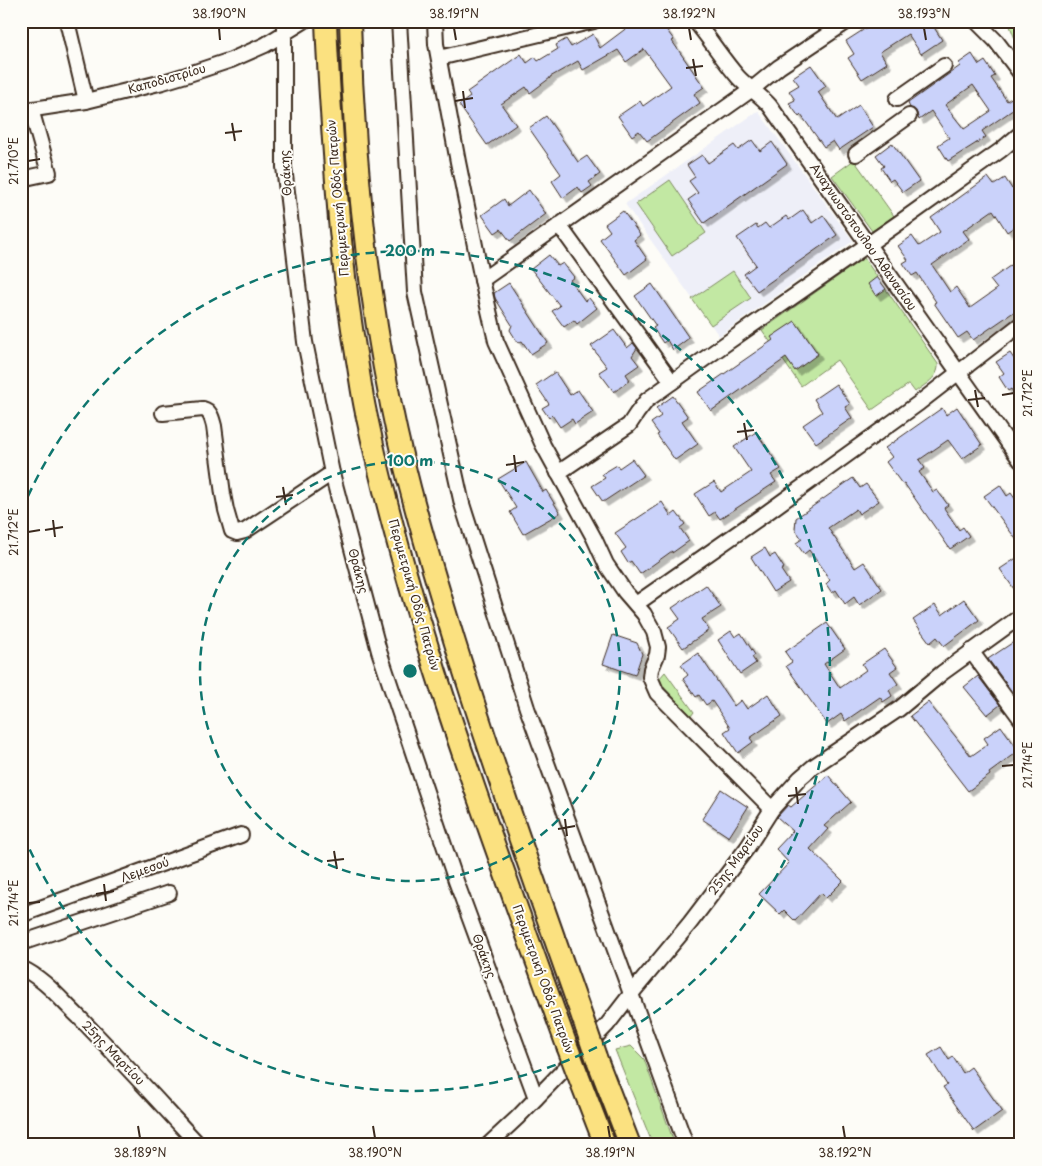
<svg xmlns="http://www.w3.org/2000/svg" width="1042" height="1166" viewBox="0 0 1042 1166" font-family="'Playpen Sans',sans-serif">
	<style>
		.built { fill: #eeeff8 }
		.green { fill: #c2e8a3; stroke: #7e8960 }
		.building { fill: #cad2fa; stroke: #3b2a1e; fill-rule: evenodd; filter: url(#shadow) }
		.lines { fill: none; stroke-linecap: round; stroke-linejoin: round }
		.minor-casing { stroke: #3b2a1e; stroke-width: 18 }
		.highway-casing { stroke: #3b2a1e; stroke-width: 24 }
		.minor { stroke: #fdfcf7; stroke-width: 14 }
		.highway { stroke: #fbe180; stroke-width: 20 }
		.highway-bridge-casing { stroke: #3b2a1e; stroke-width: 24; stroke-linecap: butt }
		.highway-bridge { stroke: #fbe180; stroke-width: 20 }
		.ticks { fill: none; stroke: #3b2a1e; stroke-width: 2 }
		.ring { fill: none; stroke: #0f766e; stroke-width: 2.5; stroke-dasharray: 9 6 }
		.labels { text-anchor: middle; stroke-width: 4; stroke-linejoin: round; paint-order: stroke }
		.street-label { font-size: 12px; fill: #3b2a1e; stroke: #fdfcf7 }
		.centre { fill: #0f766e; stroke: #fdfcf7; stroke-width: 2.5 }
		.ring-label { font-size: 15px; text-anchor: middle; font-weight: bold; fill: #0f766e; stroke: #fdfcf7; stroke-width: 4; stroke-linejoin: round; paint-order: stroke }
		.neatline { fill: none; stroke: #3b2a1e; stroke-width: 2 }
		.ticks-label { font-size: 12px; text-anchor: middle; fill: #3b2a1e }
	</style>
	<defs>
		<filter id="shadow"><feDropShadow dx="4.5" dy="4.5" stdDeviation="0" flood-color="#0004"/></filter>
	</defs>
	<rect width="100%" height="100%" fill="#fdfcf7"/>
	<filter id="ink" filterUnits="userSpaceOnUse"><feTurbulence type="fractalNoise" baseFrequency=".02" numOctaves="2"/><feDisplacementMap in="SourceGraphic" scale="10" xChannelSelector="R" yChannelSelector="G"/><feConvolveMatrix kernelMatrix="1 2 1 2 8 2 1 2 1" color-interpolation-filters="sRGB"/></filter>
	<g filter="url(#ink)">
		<polygon class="built" points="758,111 853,241 719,336 625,204"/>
		<g class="green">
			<polygon points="734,21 759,21 739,31"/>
			<polygon points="1008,21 1021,21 1021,48 1019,49"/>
			<polygon points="854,160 894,216 872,231 832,176"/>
			<polygon points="670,180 706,233 672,256 636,204"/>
			<path d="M864,258L938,364C939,378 925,384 915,392L909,384L872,410L837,360L801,386L762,330Z"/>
			<polygon points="733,271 751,298 711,325 692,299"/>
			<polygon points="665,672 694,712 691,716 660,683 659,679"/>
			<polygon points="631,1046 644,1059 675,1145 653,1145 615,1050"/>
		</g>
		<g class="building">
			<polygon points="623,21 660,21 674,40 672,41 704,87 694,94 700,103 647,141 639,131 632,136 618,116 640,101 643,106 671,86 644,49 626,62 618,50 583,70 578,61 550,77 550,78 530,93 526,87 501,104 516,125 487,145 459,105 470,97 467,92 521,54 527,63 535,57 538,61 558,49 556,45 566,39 571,47 593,34 600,48 628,27"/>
			<polygon points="877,21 930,21 942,40 921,54 908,34 880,52 887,63 862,79 848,58 854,54 846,41"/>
			<path d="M972,54L979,65L985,61L995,76L991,78L1007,101L1011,98L1017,107L982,131L986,137L948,161L938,145L949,138L931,111L919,120L916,111L910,108L908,103L960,66L959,63ZM973,85L991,111L964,129L945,105Z"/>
			<polygon points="811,65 826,86 818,92 837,120 859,105 873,127 839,150 833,141 824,147 801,115 799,117 789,103 795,100 789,91 799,85 793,77"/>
			<polygon points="546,116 578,162 587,156 600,174 589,182 592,186 582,193 578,187 563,198 552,181 561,174 529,128"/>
			<polygon points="752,140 760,151 772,142 787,164 704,223 688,200 698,193 689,181 695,177 687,165 702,155 708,163 734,145 738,150"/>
			<polygon points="892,143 919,181 903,192 893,179 890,181 881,168 884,166 876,155"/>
			<polygon points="988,177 994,185 1005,178 1012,189 1016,186 1021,194 1021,222 1007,232 993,210 963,231 969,239 932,265 950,292 956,287 970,308 997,289 990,280 1014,263 1021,272 1021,307 973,340 967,332 958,338 934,303 936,302 917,273 912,276 903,263 908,260 898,246 912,236 919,246 940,232 931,218"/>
			<polygon points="529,190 546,214 510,241 501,229 495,233 482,215 504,199 508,206"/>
			<polygon points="803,210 812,223 823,215 837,235 757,291 744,274 756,265 737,238 756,225 758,228 765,223 769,228 786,216 789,220"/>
			<polygon points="623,211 640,235 634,240 647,259 626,275 600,239 610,231 605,224"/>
			<polygon points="549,255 558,266 563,263 574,277 570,280 585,301 589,298 597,308 577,324 574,320 564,327 552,311 560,306 531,269"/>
			<polygon points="877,277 886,289 876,296 868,284"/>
			<polygon points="509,283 548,343 531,354 522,341 518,343 510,330 512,325 495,298 494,293"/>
			<polygon points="652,284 689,338 673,350 667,340 663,343 653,328 656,326 635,296"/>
			<polygon points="795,321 818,354 795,371 786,358 711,411 698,392 773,340 771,337"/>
			<polygon points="614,330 627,348 633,343 637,348 632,356 639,365 626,374 630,380 614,392 599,372 607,367 591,346"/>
			<polygon points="1010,353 1021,369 1021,403 1011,389 1008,391 999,377 1004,373 996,362"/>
			<polygon points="555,372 570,395 578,390 593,412 575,424 572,419 560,427 552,415 549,418 542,408 549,404 536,385"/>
			<polygon points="836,384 850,404 845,407 852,418 816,443 803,425 822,412 814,399"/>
			<polygon points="673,396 688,417 682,421 698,444 675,460 657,435 659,434 651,423 661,416 656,408"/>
			<polygon points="957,407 982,445 962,459 948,440 919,460 925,468 919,472 933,492 937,490 948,505 944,508 959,530 963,527 969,536 950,549 904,483 902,484 886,462 892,457 885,448 942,408 946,415"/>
			<polygon points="756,432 781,469 771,475 776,482 720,519 715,512 709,516 695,494 714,482 721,492 751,472 734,447"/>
			<polygon points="632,459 644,475 603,502 592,486 605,478 602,474 617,465 619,468"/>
			<polygon points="526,462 543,492 546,490 560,513 523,534 510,512 516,508 498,479"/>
			<polygon points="853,478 860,488 866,484 879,501 859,514 856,509 828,528 855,568 864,562 882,589 859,605 854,597 845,604 836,590 832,593 826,584 830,580 809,550 804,554 796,543 802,539 795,529 796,518"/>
			<polygon points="1000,485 1007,496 1011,493 1021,507 1021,546 984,496"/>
			<polygon points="662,502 671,516 676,512 685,524 680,528 689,541 672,553 672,551 640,574 631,561 628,563 621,552 626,548 615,533"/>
			<polygon points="765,548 770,557 775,554 784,568 781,570 789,582 773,592 751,557"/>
			<polygon points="1021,555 1021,599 1000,569"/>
			<polygon points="706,585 721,607 702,619 709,630 683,648 668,627 680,619 672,608"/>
			<polygon points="964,599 979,620 944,646 937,637 930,643 913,620 935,605 942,615"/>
			<polygon points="827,623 845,649 824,664 840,688 866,670 862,664 884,649 897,667 890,672 898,684 889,690 892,696 883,702 880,697 845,721 841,714 827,724 786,666 792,662 785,652"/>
			<polygon points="731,631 735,637 741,633 755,655 752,657 756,663 740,674 718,640"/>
			<polygon points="613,635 637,643 642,654 635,675 603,664"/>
			<polygon points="1021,637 1021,704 988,659"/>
			<polygon points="698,653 734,706 741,700 747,709 768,694 782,716 750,738 753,742 738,753 724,732 730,728 712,701 706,705 699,695 696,697 683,679 688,675 681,665"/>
			<polygon points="978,676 1000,705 987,715 964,687"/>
			<polygon points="928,702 971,756 988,744 984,738 1001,726 1019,751 989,773 990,775 968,791 910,716"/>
			<polygon points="828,775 851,802 824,826 828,829 810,849 843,881 826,898 821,893 795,921 784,910 780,914 759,894 789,863 776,849 793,831 777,817 788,805 791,807"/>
			<polygon points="721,789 748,807 729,837 702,819"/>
			<polygon points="941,1047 949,1060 953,1057 963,1073 971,1067 1002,1111 974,1131 943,1087 947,1085 928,1055"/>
		</g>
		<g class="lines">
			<g class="minor-casing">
				<g id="minor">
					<polyline points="67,21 86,101"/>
					<polyline points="284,21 284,167 305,342 332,473 379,651 456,881 536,1098"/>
					<polyline points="399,21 415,292 462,504 527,708 686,1145"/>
					<polyline points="435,21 436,44 458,162 482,280 496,341 543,445 594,538 606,564 625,592 644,614 654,632 658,647 657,655 651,669 650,677 657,693 772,809"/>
					<path d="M695,21C710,39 723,60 738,77C748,88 761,95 770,106L1021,461"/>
					<polyline points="976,21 996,41 1021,74"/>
					<polyline points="439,58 594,21"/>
					<polyline points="897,99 944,66"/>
					<polyline points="21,111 86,101 163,82 186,75 231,60 265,45 304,21"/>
					<polyline points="856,154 909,116"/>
					<polyline points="21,179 49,173 31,109"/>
					<polyline points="559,225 672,382"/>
					<polyline points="482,280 751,90 779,67 848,21"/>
					<path d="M163,413L203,409C211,411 212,419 214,426L223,494L226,510L232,531L237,533L245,531L332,473"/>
					<polyline points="558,473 629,425 637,413 647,400 721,347 903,220 1001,150 1021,133"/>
					<polyline points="636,604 765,514 919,403 1021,324"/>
					<polyline points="971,651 1021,719"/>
					<polyline points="21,915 241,835"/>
					<polyline points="21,943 169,893"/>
					<path d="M21,968C44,978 61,1000 79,1017C120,1059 159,1102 199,1145"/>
					<polyline points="488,1145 517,1118 607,1025 631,994 690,923 747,848 772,809 800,778 814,766 899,709 942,673 1021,616"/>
				</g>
			</g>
			<g class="highway-casing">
				<g id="highway">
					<path d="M326,21C328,74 332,128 336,181C340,241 347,301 357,360C360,378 362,395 366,413C412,630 492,838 567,1046"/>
					<path d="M350,21C353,150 366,279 391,405C407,486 431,564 455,643C495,772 541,900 586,1028"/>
					<polyline points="596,1057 630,1145"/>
					<polyline points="578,1075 605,1145"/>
				</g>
			</g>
			<use href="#minor" class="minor"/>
			<use href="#highway" class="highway"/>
			<g class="highway-bridge-casing">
				<g id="highway-bridge">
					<polyline points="586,1028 596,1057"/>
					<polyline points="567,1046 578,1075"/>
				</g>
			</g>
			<use href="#highway-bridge" class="highway-bridge"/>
		</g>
	</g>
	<path class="ticks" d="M219,28L220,40M454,28L456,40M689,28L691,40M924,28L926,40M693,59L696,76M686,68L703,66M463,91L465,108M455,101L473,98M232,123L235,141M225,133L242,131M28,161L40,159M975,390L978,407M1002,395L1014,393M968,400L985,398M744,423L747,440M737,432L754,430M514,455L516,472M506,465L524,462M283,487L286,505M276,497L293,495M53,520L55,537M45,530L63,527M28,532L40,530M1002,766L1014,765M796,787L798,804M788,796L806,794M565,819L567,836M558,829L575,826M334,851L337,869M327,861L344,859M104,884L106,901M96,894L114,891M28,903L40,902M138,1126L140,1138M373,1126L375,1138M608,1126L610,1138M843,1126L845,1138"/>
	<g class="ring">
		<circle cx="410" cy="671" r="210"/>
		<path d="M22 510A420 420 0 1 1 22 832"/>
	</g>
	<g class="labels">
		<g class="street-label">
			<text transform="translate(167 79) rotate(-16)" y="4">Καποδιστρίου</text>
			<text transform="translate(286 173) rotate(-94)" y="4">Θράκης</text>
			<text transform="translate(338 198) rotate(-95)" y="4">Περιμετρική Οδός Πατρών</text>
			<text transform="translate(863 237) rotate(55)" y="4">Αναγνωστόπουλου Αθανασίου</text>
			<text transform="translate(358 571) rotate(75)" y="4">Θράκης</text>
			<text transform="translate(414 595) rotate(74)" y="4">Περιμετρική Οδός Πατρών</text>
			<text transform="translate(736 860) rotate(-54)" y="4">25ης Μαρτίου</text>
			<text transform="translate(145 870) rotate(-20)" y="4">Λεμεσού</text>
			<text transform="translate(484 956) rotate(70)" y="4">Θράκης</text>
			<text transform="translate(543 979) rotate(70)" y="4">Περιμετρική Οδός Πατρών</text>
			<text transform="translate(113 1053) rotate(46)" y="4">25ης Μαρτίου</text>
		</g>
	</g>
	<circle cx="410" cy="671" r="8" class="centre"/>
	<g class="ring-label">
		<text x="410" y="256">200 m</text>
		<text x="410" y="466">100 m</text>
	</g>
	<rect width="1042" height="1166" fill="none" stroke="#fdfcf7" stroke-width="55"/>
	<rect x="28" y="28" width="986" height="1110" class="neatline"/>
	<g class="ticks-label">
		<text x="219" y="18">38.190°N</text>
		<text x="454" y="18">38.191°N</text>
		<text x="689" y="18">38.192°N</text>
		<text x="924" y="18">38.193°N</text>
		<text transform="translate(14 161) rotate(-90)" y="4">21.710°E</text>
		<text transform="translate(1028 393) rotate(-90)" y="4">21.712°E</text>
		<text transform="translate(14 532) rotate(-90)" y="4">21.712°E</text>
		<text transform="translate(1028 765) rotate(-90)" y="4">21.714°E</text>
		<text transform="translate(14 903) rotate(-90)" y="4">21.714°E</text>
		<text x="140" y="1157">38.189°N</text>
		<text x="375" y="1157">38.190°N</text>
		<text x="610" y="1157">38.191°N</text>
		<text x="845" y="1157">38.192°N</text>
	</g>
</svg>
